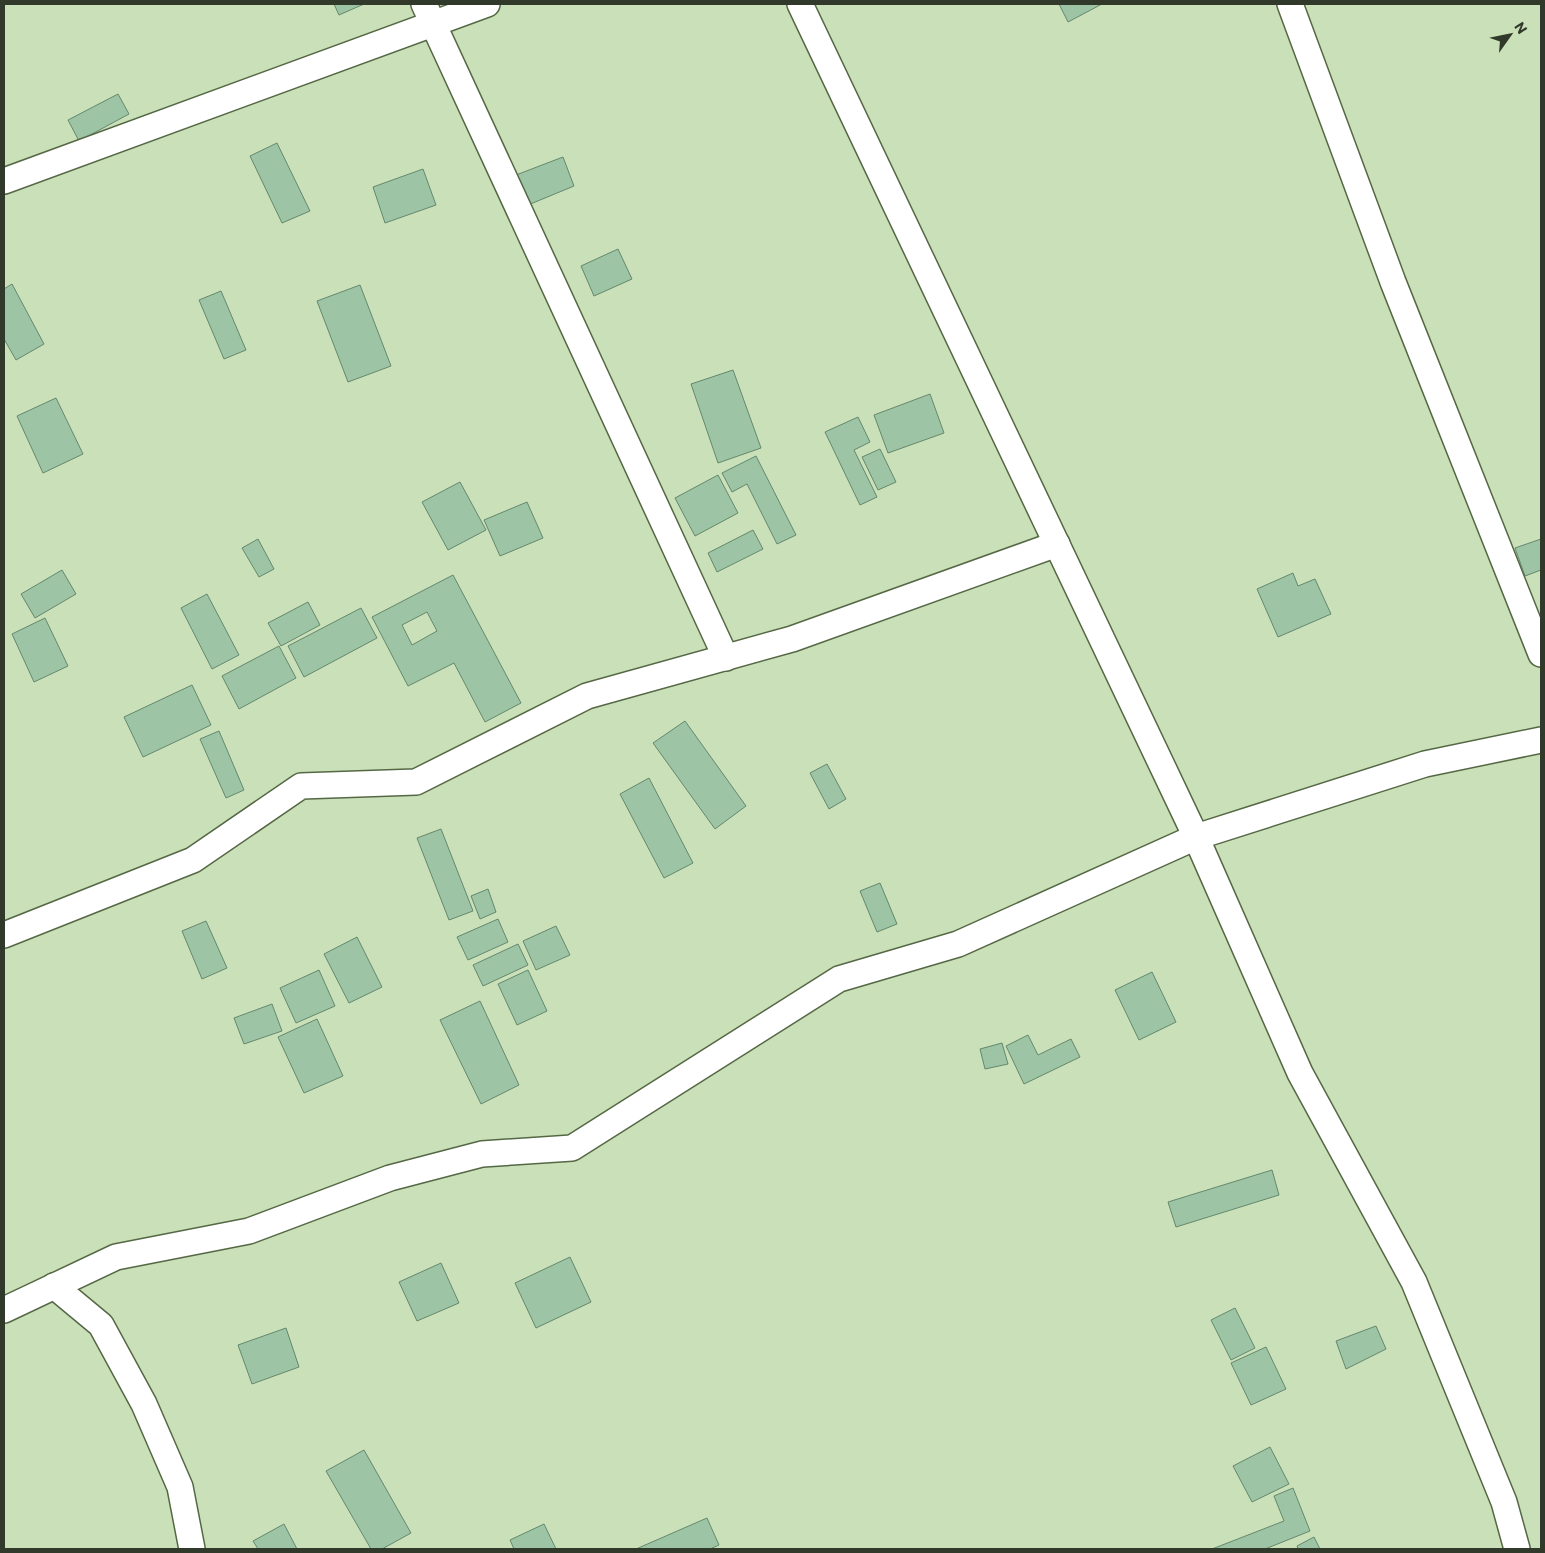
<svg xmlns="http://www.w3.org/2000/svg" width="1545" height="1553" viewBox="0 0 1545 1553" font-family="Commissioner,sans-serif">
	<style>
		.building { fill: #9ec4a6; stroke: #64886c; fill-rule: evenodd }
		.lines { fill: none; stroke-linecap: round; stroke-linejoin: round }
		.minor-casing { stroke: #556845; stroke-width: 28 }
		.minor { stroke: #fff; stroke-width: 25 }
	</style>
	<rect width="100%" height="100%" fill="#cae0b8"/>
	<g class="building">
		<polygon points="334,4 364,4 339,15"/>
		<polygon points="1059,4 1102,4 1068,22"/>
		<polygon points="118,94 129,114 79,141 68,120"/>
		<polygon points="277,143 310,211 282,223 250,156"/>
		<polygon points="563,157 574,186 528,205 516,175"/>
		<polygon points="423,169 436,205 385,223 373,187"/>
		<polygon points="618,249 632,279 594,296 581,266"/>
		<polygon points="12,284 44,344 16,360 4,339 4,289"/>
		<polygon points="360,285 391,366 348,382 317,301"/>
		<polygon points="221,291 246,350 224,359 199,300"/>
		<polygon points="733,370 761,448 718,463 691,384"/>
		<polygon points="930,394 944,433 888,453 874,415"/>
		<polygon points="56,398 83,454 43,473 17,416"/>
		<polygon points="858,417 870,442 854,450 877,497 860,505 825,432"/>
		<polygon points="880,449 896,482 878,490 862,457"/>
		<polygon points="756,456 796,535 777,544 747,484 732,492 722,473"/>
		<polygon points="718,475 738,513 695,536 675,498"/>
		<polygon points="460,482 486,530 448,550 422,502"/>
		<polygon points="527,502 543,538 500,556 484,520"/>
		<polygon points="753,530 763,549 717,572 708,553"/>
		<polygon points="258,539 274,569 259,577 242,548"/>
		<polygon points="1541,539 1541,570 1525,576 1515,548"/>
		<polygon points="62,570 76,594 35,618 21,594"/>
		<polygon points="1293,573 1298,586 1315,579 1331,614 1278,637 1257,589"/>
		<path d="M453,575L521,703L485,722L454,663L408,686L372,617ZM427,612L437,631L412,645L402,625Z"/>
		<polygon points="207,594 239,655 212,669 181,608"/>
		<polygon points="308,602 320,625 281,646 268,623"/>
		<polygon points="361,608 377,638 304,677 288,646"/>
		<polygon points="45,618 68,666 34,682 12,634"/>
		<polygon points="279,646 296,678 239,709 222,676"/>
		<polygon points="192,685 211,725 143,757 124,717"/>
		<polygon points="685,721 746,806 715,829 653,743"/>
		<polygon points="219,731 244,790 226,798 200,739"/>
		<polygon points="827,764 846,799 829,809 810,773"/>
		<polygon points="649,778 693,863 664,878 620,794"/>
		<polygon points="441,829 473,911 449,920 417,838"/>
		<polygon points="880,883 897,924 877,932 860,891"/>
		<polygon points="488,889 496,912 480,919 471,896"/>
		<polygon points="498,919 508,942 468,960 457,937"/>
		<polygon points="206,921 227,968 202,979 182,931"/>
		<polygon points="556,926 570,955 536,970 523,941"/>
		<polygon points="357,937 382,987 349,1003 324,954"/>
		<polygon points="518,944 528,965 483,986 473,965"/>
		<polygon points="319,970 335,1006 296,1023 280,988"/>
		<polygon points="528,970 547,1011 517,1025 498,984"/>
		<polygon points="1152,972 1176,1022 1139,1040 1115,990"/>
		<polygon points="480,1001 519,1085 481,1104 440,1020"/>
		<polygon points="272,1004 282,1031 244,1044 234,1018"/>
		<polygon points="317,1019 343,1076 304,1093 278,1037"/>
		<polygon points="1028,1035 1038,1055 1071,1039 1080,1057 1024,1084 1006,1046"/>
		<polygon points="1002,1043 1008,1064 985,1069 980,1049"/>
		<polygon points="1272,1170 1279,1195 1176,1227 1168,1202"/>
		<polygon points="570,1257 591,1302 536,1328 515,1283"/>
		<polygon points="441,1263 459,1303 417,1321 399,1282"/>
		<polygon points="1235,1308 1255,1348 1231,1360 1211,1320"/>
		<polygon points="1376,1326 1386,1349 1346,1369 1336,1341"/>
		<polygon points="286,1328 299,1367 252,1384 238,1345"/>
		<polygon points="1266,1347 1286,1389 1251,1405 1231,1363"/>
		<polygon points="1270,1447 1289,1484 1252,1502 1233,1466"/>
		<polygon points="364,1450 411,1533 382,1549 371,1549 326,1471"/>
		<polygon points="1293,1488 1310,1531 1265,1549 1212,1549 1284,1521 1274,1496"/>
		<polygon points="707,1518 719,1545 710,1549 636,1549"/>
		<polygon points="284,1524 297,1549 258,1549 253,1541"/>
		<polygon points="544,1524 556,1549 514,1549 510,1540"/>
		<polygon points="1314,1537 1320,1549 1298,1549 1297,1546"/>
	</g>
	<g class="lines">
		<g class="minor-casing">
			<g id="minor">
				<polyline points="424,4 726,658"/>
				<polyline points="800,4 1196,837 1300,1073 1414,1282 1504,1502 1517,1549"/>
				<polyline points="1290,4 1393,282 1541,654"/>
				<polyline points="4,181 487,4"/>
				<polyline points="4,935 193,860 301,786 416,782 587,696 792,639 1057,544"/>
				<polyline points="54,1286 101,1325 144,1404 180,1487 192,1549"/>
				<polyline points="4,1310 116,1257 249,1231 390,1178 482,1154 572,1148 839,979 958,944 1196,837 1425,764 1541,740"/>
			</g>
		</g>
		<use href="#minor" class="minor"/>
	</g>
	<rect width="1545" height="1553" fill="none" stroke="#313a2a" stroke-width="10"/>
	<g transform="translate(1510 35) rotate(57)" stroke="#cae0b8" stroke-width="4" paint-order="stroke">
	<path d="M0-4L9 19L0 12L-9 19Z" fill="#313a2a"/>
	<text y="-8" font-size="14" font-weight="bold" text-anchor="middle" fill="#313a2a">N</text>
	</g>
</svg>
